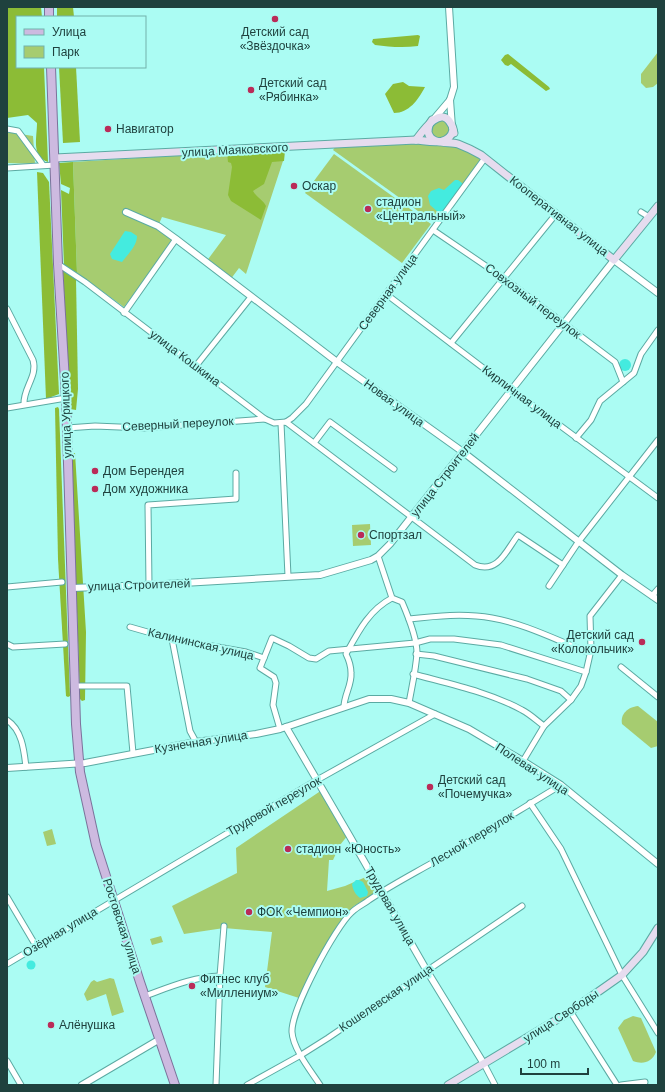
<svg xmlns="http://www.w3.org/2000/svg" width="665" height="1092" viewBox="0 0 665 1092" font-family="Helvetica,sans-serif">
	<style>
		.green { fill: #a6cc70 }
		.forest { fill: #8cbc36 }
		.water { fill: #44ebdf }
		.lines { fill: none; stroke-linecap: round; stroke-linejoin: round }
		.minor-casing { stroke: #5baaa3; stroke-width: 7 }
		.tertiary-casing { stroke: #5baaa3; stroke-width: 8 }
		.secondary-casing { stroke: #5baaa3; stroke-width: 9 }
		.primary-casing { stroke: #7b729a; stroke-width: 10 }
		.minor { stroke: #fff; stroke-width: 5 }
		.tertiary { stroke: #fff; stroke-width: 6 }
		.secondary { stroke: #e6dcef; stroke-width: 7 }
		.primary { stroke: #cdbae0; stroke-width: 8 }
		.poi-dot { fill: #ba2b58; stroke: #abfcf3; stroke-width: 1.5 }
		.labels { text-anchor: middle; stroke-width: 4; stroke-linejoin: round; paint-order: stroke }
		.poi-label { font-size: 12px; fill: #1f413e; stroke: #abfcf3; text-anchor: start }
		.street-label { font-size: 12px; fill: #1f413e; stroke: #abfcf3 }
	</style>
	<rect width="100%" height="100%" fill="#abfcf3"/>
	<g class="green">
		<polygon points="658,52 658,83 653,87 646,88 641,83 641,74"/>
		<polygon points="436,119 447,121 452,130 447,139 433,138 430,125"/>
		<polygon points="7,132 33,136 35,164 7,163"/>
		<polygon points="416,142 457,145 483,159 436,224 333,150 336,146"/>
		<polygon points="283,149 283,161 246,274 239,268 230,280 206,262 226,235 162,217 158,226 175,239 124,307 77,273 73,162"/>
		<polygon points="334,154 431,224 402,263 305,193"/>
		<polygon points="370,524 371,545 353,546 352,525"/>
		<path d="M638,706L658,722V746L651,748L622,724C620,714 628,707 638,706Z"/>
		<polygon points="322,790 348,835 340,845 333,860 329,860 327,891 345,886 368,876 377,892 354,906 348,913 327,945 299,998 265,987 272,932 224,928 184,934 172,906 237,873 236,848"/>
		<polygon points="52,829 56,844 47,846 43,832"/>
		<polygon points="161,936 163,942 152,945 150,939"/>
		<polygon points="110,978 114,979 124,1012 112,1016 106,994 87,1001 84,994 91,982 94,980 97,982"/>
		<path d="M633,1016L641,1018L656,1052C652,1062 643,1065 633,1061L618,1028L624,1020Z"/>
	</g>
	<g class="forest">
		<path d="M7,7H41L42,17H17V67H44L48,162C31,156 37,138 37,123L28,115L7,118Z"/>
		<polygon points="57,7 73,7 74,17 57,17"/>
		<path d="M418,35L420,36L418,46C404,48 389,47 375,45L372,42L373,39Z"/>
		<polygon points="508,54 549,87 550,89 546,91 511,64 508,66 505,65 501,60 505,55"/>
		<polygon points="59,67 76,67 80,142 63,143"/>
		<path d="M403,82L409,86L425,87C418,100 409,113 394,113L385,94L393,84Z"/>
		<path d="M282,150L285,151L284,161L272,162L264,184L253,191C257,198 263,200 266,206L261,220L231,201L228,195L232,167L231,163L228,162L227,152Z"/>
		<polygon points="73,162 77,273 64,265 61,190 69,194 70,188 61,184 59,163"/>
		<polygon points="37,172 43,173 49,182 59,394 46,399"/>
		<polygon points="63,271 76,279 78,389 76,410 70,409"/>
		<polygon points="58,407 59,409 70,696 68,697 66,696 58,559 55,408"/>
		<polygon points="75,453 86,632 85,700 82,701 80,699 76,582 70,458 72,454"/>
	</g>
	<g class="water">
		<polygon points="455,180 458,180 462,183 462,185 441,214 439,213 430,205 428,196 431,191 439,188 444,190"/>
		<path d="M125,231L131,232L137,236C137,246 128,254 122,262L112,259L110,254Z"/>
		<circle cx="625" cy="365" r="6"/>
		<path d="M356,880H359L363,882L368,892L367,896L360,898C355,894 353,890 352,884Z"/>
		<circle cx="31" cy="965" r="4.5"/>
	</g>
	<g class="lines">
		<g class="minor-casing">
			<g id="minor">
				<polyline points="7,129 18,131 43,165"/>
				<polyline points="7,168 55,165"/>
				<polyline points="641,212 649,217"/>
				<polyline points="433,230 505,279 615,362 623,382"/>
				<path d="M58,264L85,282L265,419L274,423L286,422L475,565C498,574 506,551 518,535L563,565"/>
				<polyline points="386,294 512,390 658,498"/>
				<path d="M7,309L33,360C38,376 23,388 24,404"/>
				<polyline points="124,313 176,239"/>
				<polyline points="451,343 556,214"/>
				<polyline points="195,367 251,297"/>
				<polyline points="7,408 66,398"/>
				<polyline points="286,422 292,418 306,404 485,158"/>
				<polyline points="281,423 288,576"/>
				<polyline points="67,428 95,426 143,428 265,419"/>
				<polyline points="576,438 591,420 600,401 634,373 641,354 658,330"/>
				<polyline points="314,443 330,422 394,469"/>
				<path d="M378,556L392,598L402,602C408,616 417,638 417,653C416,669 412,686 409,703"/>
				<polyline points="149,585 148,505 236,499 236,473"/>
				<polyline points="549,586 579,541 658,440"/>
				<polyline points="7,587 62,582"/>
				<polyline points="652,596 658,589"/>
				<path d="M409,619C436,616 464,613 492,618C526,624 558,641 590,653"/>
				<polyline points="130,627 172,639 246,652 264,658 260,668 274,677 276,683 273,705 280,729"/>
				<polyline points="172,639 190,731 196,742"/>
				<polyline points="7,644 13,647 65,644"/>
				<polyline points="416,654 434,656 527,679 561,691 571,700"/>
				<polyline points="264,658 272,638 289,646 309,658 316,659 329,651 415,643 430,639 454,639 501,645 586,672"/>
				<polyline points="621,667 658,697"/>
				<path d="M413,674C450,684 489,692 522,710C530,714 537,721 544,726"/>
				<polyline points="75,686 127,686 133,753"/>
				<path d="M344,707C344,695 352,685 351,673C351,666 349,660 346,654C358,632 369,610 392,598"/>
				<path d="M7,720C22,730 24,750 26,767"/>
				<polyline points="523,761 544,726 571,700 581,686 586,672 591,650 590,616 622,575"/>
				<polyline points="530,803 561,849 622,975 658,1033"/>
				<polyline points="7,897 36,946"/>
				<polyline points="7,964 317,780 435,714"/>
				<path d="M145,996C170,987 193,977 220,976"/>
				<polyline points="570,1011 617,1085"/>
				<polyline points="7,1061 21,1085"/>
				<polyline points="484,1064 495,1085"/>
				<polyline points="216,1085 220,976 224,926"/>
				<polyline points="247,1085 301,1055 328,1038 522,906"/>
				<path d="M320,1085C311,1071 293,1049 292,1032C291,1010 335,927 352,912C357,907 364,904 369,900C390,886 411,875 432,863C475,838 518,811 561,785"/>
				<polyline points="621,1085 645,1082"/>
			</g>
		</g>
		<g class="tertiary-casing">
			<g id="tertiary">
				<polyline points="450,100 452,127"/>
				<polyline points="433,120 450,100 454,87 449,7"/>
				<polyline points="126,212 158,226 176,239 337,362 463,452 622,575 658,600"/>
				<polyline points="72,588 149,585 320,575 371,560 378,556 390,544 614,260 658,293"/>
				<polyline points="286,727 349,835 427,971 484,1064"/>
				<polyline points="7,768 85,763 196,742 256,734 280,729 369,699 391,699 409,703 469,729 523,761 561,785 658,864"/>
				<polyline points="82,1085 160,1039"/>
			</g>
		</g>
		<g class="secondary-casing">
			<g id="secondary">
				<path d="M432,120C429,124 428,127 428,132C431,146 449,141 458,144C466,147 474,151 481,155L614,260L658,206"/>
				<path d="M416,140C422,132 441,104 451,124C453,126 453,130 454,133"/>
				<path d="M55,158L416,140C429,141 449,147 453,130"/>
				<polyline points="448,1085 568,1013 622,975 643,952 658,928"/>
			</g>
		</g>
		<g class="primary-casing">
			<g id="primary">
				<polyline points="49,7 49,17"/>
				<polyline points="51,67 58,264 66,398 76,724 80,772 96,845 140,982 175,1085"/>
			</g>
		</g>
		<use href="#minor" class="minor"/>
		<use href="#tertiary" class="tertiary"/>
		<use href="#secondary" class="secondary"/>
		<use href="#primary" class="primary"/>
	</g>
	<g class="poi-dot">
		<circle cx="275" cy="19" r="4"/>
		<circle cx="251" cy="90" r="4"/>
		<circle cx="108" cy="129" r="4"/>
		<circle cx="294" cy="186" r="4"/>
		<circle cx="368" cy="209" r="4"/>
		<circle cx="95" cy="471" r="4"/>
		<circle cx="95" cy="489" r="4"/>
		<circle cx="361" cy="535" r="4"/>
		<circle cx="642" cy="642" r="4"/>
		<circle cx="430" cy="787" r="4"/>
		<circle cx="288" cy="849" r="4"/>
		<circle cx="249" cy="912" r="4"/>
		<circle cx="192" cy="986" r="4"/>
		<circle cx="51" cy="1025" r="4"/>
	</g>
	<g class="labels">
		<g class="poi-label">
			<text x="275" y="36" text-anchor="middle">Детский сад<tspan x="275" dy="14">«Звёздочка»</tspan></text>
			<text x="259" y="87">Детский сад<tspan x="259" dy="14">«Рябинка»</tspan></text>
			<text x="116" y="133">Навигатор</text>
			<text x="302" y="190">Оскар</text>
			<text x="376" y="206">стадион<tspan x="376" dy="14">«Центральный»</tspan></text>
			<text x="103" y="475">Дом Берендея</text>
			<text x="103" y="493">Дом художника</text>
			<text x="369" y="539">Спортзал</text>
			<text x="634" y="639" text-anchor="end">Детский сад<tspan x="634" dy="14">«Колокольчик»</tspan></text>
			<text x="438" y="784">Детский сад<tspan x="438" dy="14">«Почемучка»</tspan></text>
			<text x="296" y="853">стадион «Юность»</text>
			<text x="257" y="916">ФОК «Чемпион»</text>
			<text x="200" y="983">Фитнес клуб<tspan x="200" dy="14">«Миллениум»</tspan></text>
			<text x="59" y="1029">Алёнушка</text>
		</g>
		<g class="street-label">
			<text transform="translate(235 150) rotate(-3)" y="4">улица Маяковского</text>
			<text transform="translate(559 216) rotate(38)" y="4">Кооперативная улица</text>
			<text transform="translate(388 292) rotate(-54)" y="4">Северная улица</text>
			<text transform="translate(533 301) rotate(37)" y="4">Совхозный переулок</text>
			<text transform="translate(185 358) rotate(37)" y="4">улица Кошкина</text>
			<text transform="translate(522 397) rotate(37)" y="4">Кирпичная улица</text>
			<text transform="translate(394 403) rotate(36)" y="4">Новая улица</text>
			<text transform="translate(66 415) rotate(-92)" y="4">улица Урицкого</text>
			<text transform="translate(178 424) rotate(-3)" y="4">Северный переулок</text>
			<text transform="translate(445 475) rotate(-52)" y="4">улица Строителей</text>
			<text transform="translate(139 585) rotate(-2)" y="4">улица Строителей</text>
			<text transform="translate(201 644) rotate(13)" y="4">Калининская улица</text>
			<text transform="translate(201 742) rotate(-9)" y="4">Кузнечная улица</text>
			<text transform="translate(532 769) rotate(33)" y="4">Полевая улица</text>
			<text transform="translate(274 806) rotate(-30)" y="4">Трудовой переулок</text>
			<text transform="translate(472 839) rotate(-31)" y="4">Лесной переулок</text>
			<text transform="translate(390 906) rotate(60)" y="4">Трудовая улица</text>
			<text transform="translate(122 926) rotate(72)" y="4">Ростовская улица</text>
			<text transform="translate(60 932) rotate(-31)" y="4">Озёрная улица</text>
			<text transform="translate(386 998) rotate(-34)" y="4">Кошелевская улица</text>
			<text transform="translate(561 1016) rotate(-33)" y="4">улица Свободы</text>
		</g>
	</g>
	<rect width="665" height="1092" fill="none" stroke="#1f413e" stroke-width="16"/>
	<rect x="16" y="16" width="130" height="52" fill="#abfcf3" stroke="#73b1ab"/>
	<rect x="24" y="29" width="20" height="6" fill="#cdbae0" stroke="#73b1ab"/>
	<text x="52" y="36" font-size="12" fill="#1f413e">Улица</text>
	<rect x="24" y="46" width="20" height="12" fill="#a6cc70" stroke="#73b1ab"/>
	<text x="52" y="56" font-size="12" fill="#1f413e">Парк</text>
	<path d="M521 1068v6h67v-6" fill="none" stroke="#1f413e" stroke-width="2"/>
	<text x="527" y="1068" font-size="12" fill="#1f413e" stroke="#abfcf3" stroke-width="3" paint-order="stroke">100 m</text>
</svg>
